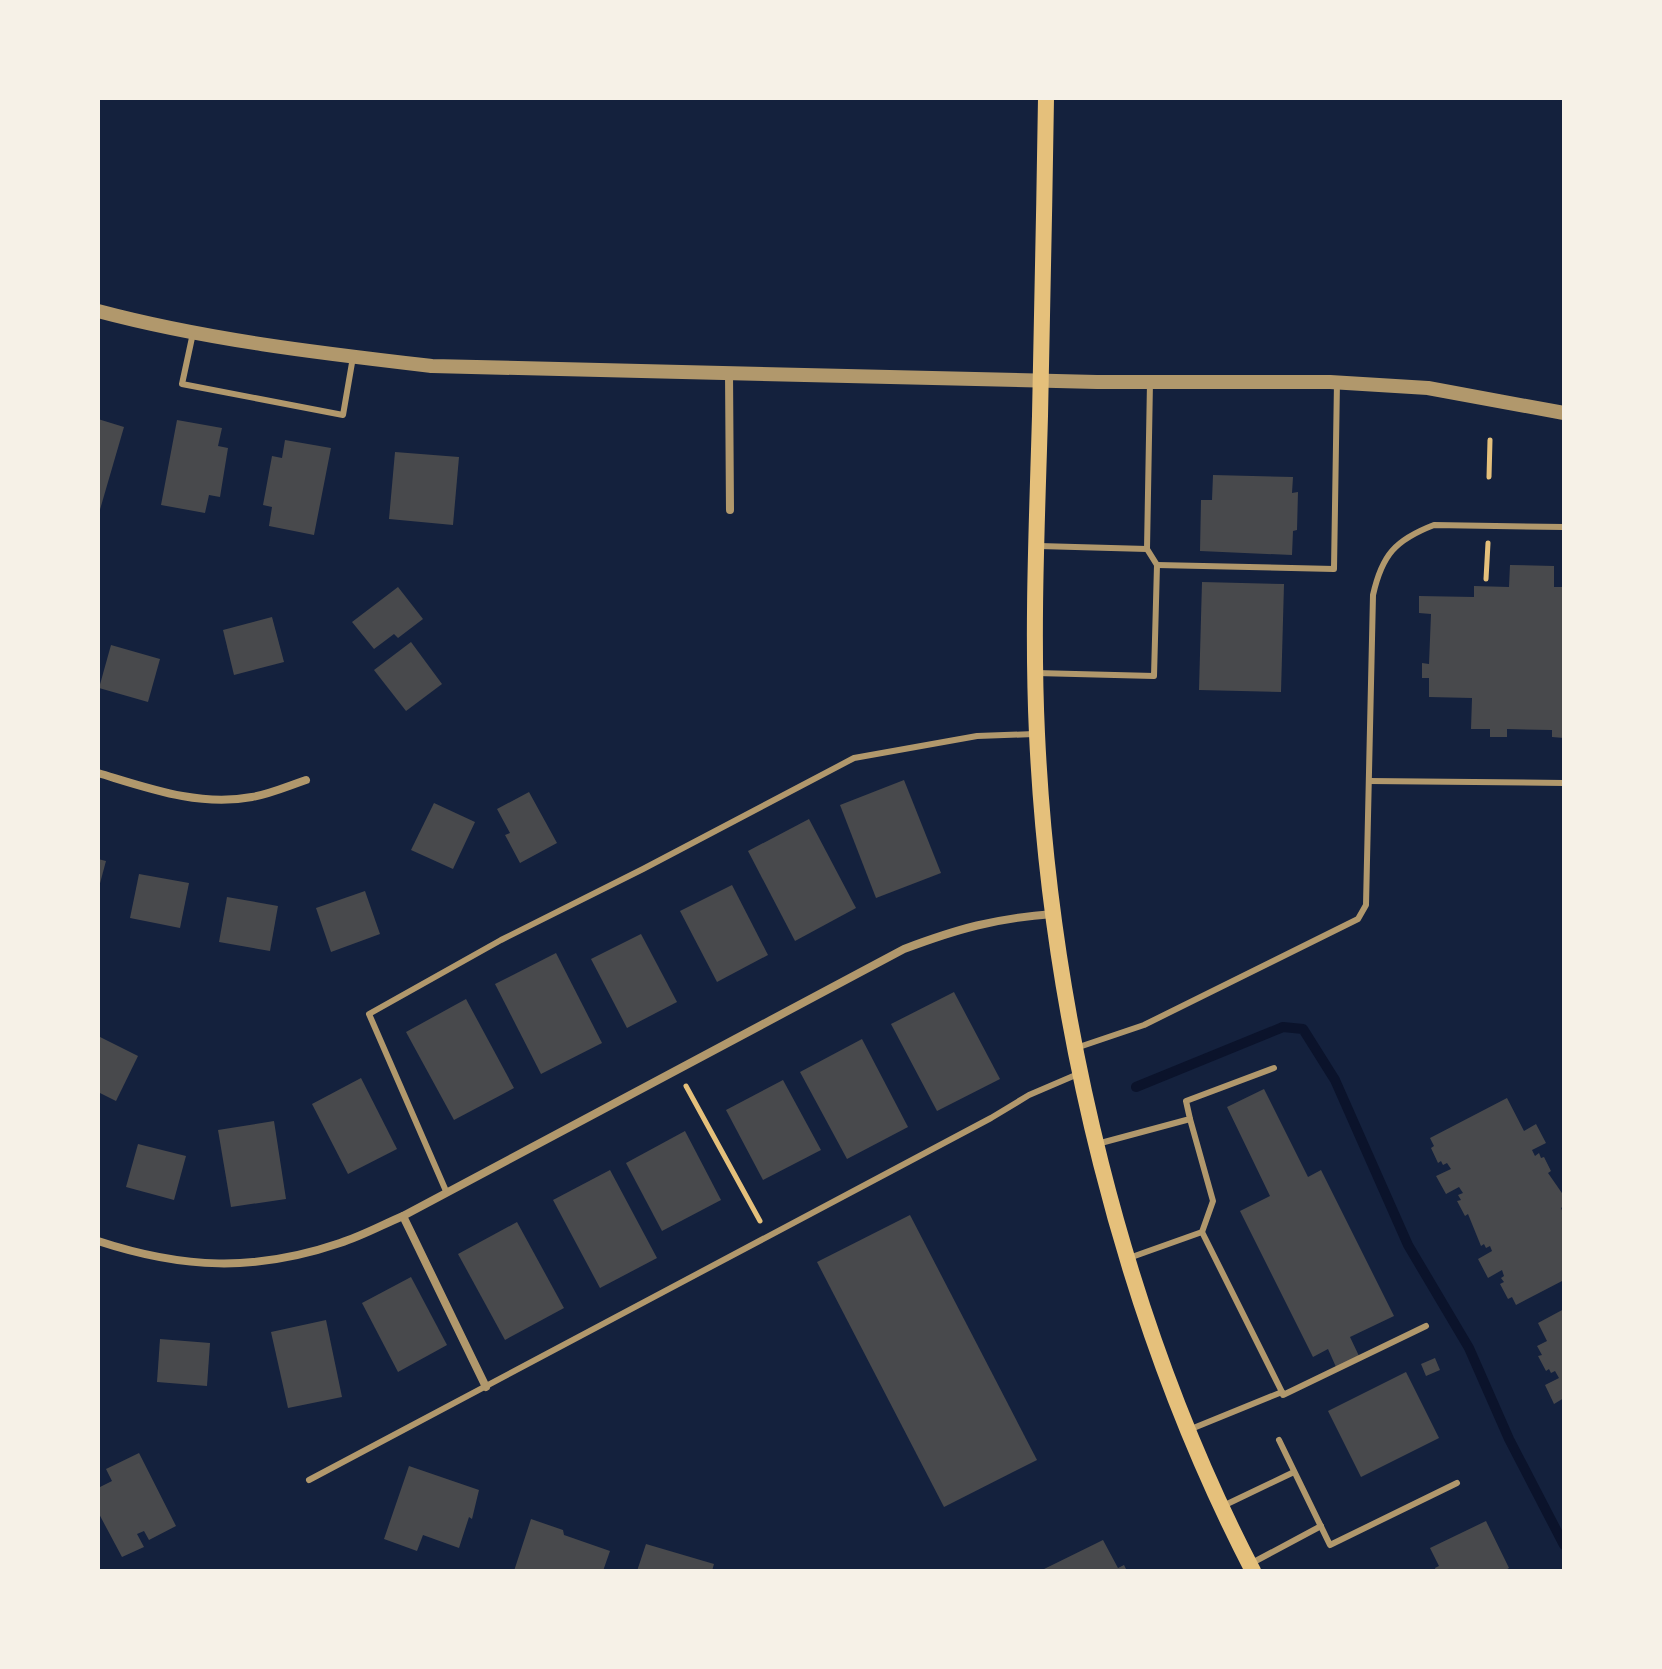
<svg xmlns="http://www.w3.org/2000/svg" width="1662" height="1669" viewBox="0 0 1662 1669" font-family="'Nunito Sans',sans-serif">
	<style>
		.lines { fill: none; stroke-linecap: round; stroke-linejoin: round }
		.stream { stroke: #0b132b; stroke-width: 10 }
		.building { fill: #48494c }
		.path { stroke: #e5c07b; stroke-width: 5 }
		.service { stroke: #b1986c; stroke-width: 6 }
		.minor { stroke: #b1986c; stroke-width: 8 }
		.tertiary { stroke: #b1986c; stroke-width: 14 }
		.secondary { stroke: #e5c07b; stroke-width: 16 }
	</style>
	<rect width="100%" height="100%" fill="#14213d"/>
	<g class="lines">
		<polyline class="stream" points="1136,1087 1283,1027 1303,1029 1335,1080 1408,1245 1469,1348 1509,1439 1564,1545"/>
	</g>
	<g class="building">
		<polygon points="98,419 124,427 99,513 98,513"/>
		<polygon points="177,420 222,428 218,446 228,448 220,497 209,495 205,513 161,505"/>
		<polygon points="285,440 331,448 314,535 269,526 272,507 263,505 272,456 282,458"/>
		<polygon points="395,452 459,457 453,525 389,519"/>
		<polygon points="1213,475 1293,477 1292,493 1298,492 1297,530 1293,531 1292,555 1200,551 1201,500 1212,500"/>
		<polygon points="1510,565 1554,566 1554,587 1564,587 1564,738 1552,737 1552,730 1507,729 1507,737 1490,737 1490,729 1471,729 1472,698 1429,697 1429,678 1422,678 1422,663 1429,664 1431,614 1419,613 1419,596 1474,597 1474,586 1509,587"/>
		<polygon points="1202,582 1284,584 1281,692 1199,690"/>
		<polygon points="398,587 423,619 398,638 394,634 374,649 352,622"/>
		<polygon points="272,617 284,662 234,675 223,630"/>
		<polygon points="411,642 442,684 406,711 374,670"/>
		<polygon points="111,645 160,659 148,702 99,688"/>
		<polygon points="904,780 941,873 876,898 840,805"/>
		<polygon points="529,792 557,843 520,863 505,835 510,833 497,809"/>
		<polygon points="434,803 475,822 453,869 411,850"/>
		<polygon points="809,819 856,908 795,941 748,851"/>
		<polygon points="98,859 106,861 99,887 98,887"/>
		<polygon points="139,874 189,883 180,928 130,918"/>
		<polygon points="732,885 768,955 717,982 680,911"/>
		<polygon points="365,891 380,934 331,952 316,908"/>
		<polygon points="227,897 278,906 270,951 219,942"/>
		<polygon points="641,934 677,1002 627,1028 591,959"/>
		<polygon points="556,953 602,1043 541,1074 495,984"/>
		<polygon points="954,992 1000,1079 937,1111 891,1024"/>
		<polygon points="466,999 514,1088 454,1120 406,1032"/>
		<polygon points="98,1036 138,1056 116,1101 98,1092"/>
		<polygon points="862,1039 908,1127 847,1159 800,1072"/>
		<polygon points="361,1078 397,1149 348,1174 312,1104"/>
		<polygon points="783,1080 821,1150 763,1180 726,1110"/>
		<polygon points="1264,1089 1308,1177 1321,1170 1394,1316 1350,1337 1359,1356 1336,1367 1328,1349 1313,1357 1240,1211 1270,1196 1227,1107"/>
		<polygon points="1507,1098 1524,1131 1536,1124 1546,1143 1532,1150 1535,1156 1539,1153 1541,1158 1544,1157 1551,1171 1548,1173 1564,1196 1564,1206 1561,1208 1564,1215 1564,1280 1516,1305 1512,1297 1508,1299 1500,1284 1504,1282 1501,1278 1504,1276 1502,1270 1488,1278 1478,1259 1492,1251 1490,1246 1486,1248 1484,1244 1481,1246 1468,1214 1465,1216 1457,1201 1461,1200 1458,1195 1463,1193 1459,1187 1446,1194 1436,1176 1451,1169 1447,1163 1443,1165 1441,1161 1438,1163 1431,1148 1434,1146 1430,1138"/>
		<polygon points="274,1121 286,1199 231,1207 218,1130"/>
		<polygon points="685,1131 721,1200 662,1231 626,1163"/>
		<polygon points="138,1144 186,1156 174,1200 126,1187"/>
		<polygon points="610,1170 657,1258 600,1288 553,1200"/>
		<polygon points="910,1215 1037,1460 944,1507 817,1262"/>
		<polygon points="517,1222 564,1308 505,1340 458,1254"/>
		<polygon points="411,1277 447,1345 398,1372 362,1303"/>
		<polygon points="1564,1309 1564,1398 1554,1404 1545,1385 1559,1378 1555,1371 1551,1373 1549,1369 1546,1371 1538,1356 1542,1355 1537,1346 1547,1341 1538,1323"/>
		<polygon points="326,1320 342,1397 288,1408 271,1332"/>
		<polygon points="160,1339 210,1343 207,1386 157,1382"/>
		<polygon points="1435,1358 1440,1370 1426,1376 1421,1364"/>
		<polygon points="1406,1372 1439,1438 1361,1477 1328,1411"/>
		<polygon points="139,1453 176,1526 149,1540 144,1531 137,1534 144,1547 122,1557 98,1512 98,1488 112,1481 106,1469"/>
		<polygon points="409,1466 479,1490 472,1519 469,1517 459,1548 423,1535 417,1551 384,1539"/>
		<polygon points="531,1519 563,1530 564,1535 610,1551 603,1571 514,1571"/>
		<polygon points="1486,1521 1509,1568 1504,1571 1436,1571 1435,1568 1439,1566 1430,1548"/>
		<polygon points="1103,1540 1118,1568 1124,1565 1127,1571 1040,1571"/>
		<polygon points="646,1544 714,1564 712,1571 637,1571"/>
	</g>
	<g class="lines">
		<g class="path">
			<polyline points="1489,477 1490,440"/>
			<polyline points="1486,579 1488,543"/>
			<polyline points="686,1086 760,1221"/>
		</g>
		<g class="service">
			<polyline points="193,333 182,384 343,415 353,357"/>
			<polyline points="1039,546 1147,549"/>
			<polyline points="1157,565 1334,569 1337,382"/>
			<polyline points="1036,673 1154,676 1157,565 1147,549 1150,382"/>
			<polyline points="1369,781 1564,783"/>
			<path d="M1076,1048L1144,1025L1358,919L1366,905L1373,595C1382,555 1395,540 1434,525L1564,527"/>
			<polyline points="1097,1144 1190,1119 1186,1101 1274,1068"/>
			<polyline points="446,1191 369,1014 501,940 643,869 854,758 977,736 1034,734"/>
			<polyline points="1202,1232 1282,1392"/>
			<polyline points="1129,1258 1202,1232 1213,1201 1190,1119"/>
			<polyline points="1191,1429 1282,1392 1283,1395 1426,1326"/>
			<polyline points="1279,1440 1330,1545 1457,1483"/>
			<polyline points="309,1480 991,1118 1029,1095 1078,1074"/>
			<polyline points="1225,1505 1294,1472"/>
			<polyline points="1250,1564 1321,1526"/>
		</g>
		<g class="minor">
			<polyline points="729,373 730,510"/>
			<path d="M98,773C148,788 199,807 252,797C270,794 288,786 306,780"/>
			<polyline points="403,1216 486,1387"/>
			<path d="M98,1241C183,1269 255,1272 340,1243C362,1236 382,1225 403,1216L904,949C957,929 996,918 1053,914"/>
		</g>
		<path class="tertiary" d="M98,311C207,340 320,353 432,366L1097,382H1330L1428,388L1564,413"/>
		<path class="secondary" d="M1046,98C1044,204 1043,310 1040,416C1037,522 1032,628 1037,734C1050,1015 1123,1321 1253,1571"/>
	</g>
	<rect width="1662" height="1669" fill="none" stroke="#f6f1e7" stroke-width="200"/>
</svg>
